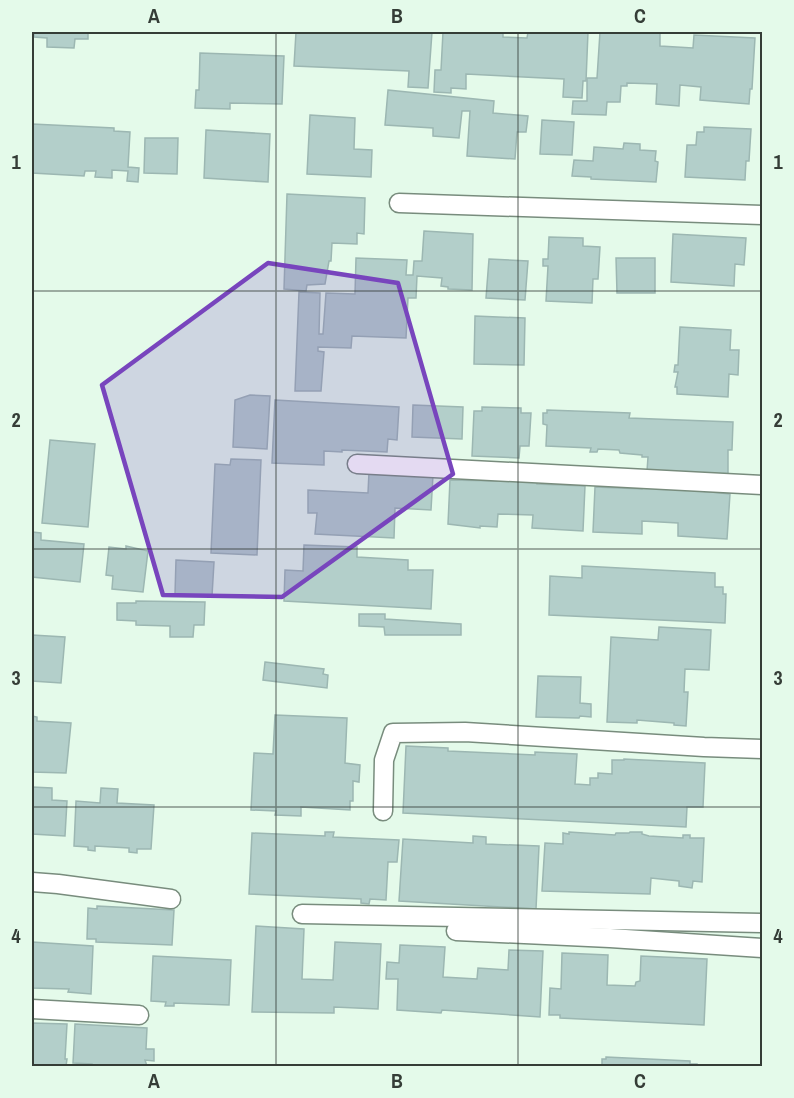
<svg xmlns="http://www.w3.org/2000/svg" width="794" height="1098" viewBox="0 0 794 1098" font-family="'Archivo Narrow',sans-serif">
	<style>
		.building { fill: #b3cfca; stroke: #9cb7b2; stroke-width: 1.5 }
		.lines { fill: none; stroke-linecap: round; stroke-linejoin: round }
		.lane-casing { stroke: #788c7d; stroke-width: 21 }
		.lane { stroke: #fff; stroke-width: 18 }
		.marked { fill: #7845bd; fill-opacity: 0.2; stroke: #7845bd; stroke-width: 4.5; stroke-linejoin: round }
		.grid { fill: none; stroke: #353d37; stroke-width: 1.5; stroke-opacity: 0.55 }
		.neatline { fill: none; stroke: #353d37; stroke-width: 2 }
		.grid-label { font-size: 20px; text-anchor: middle; font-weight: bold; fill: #353d37 }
	</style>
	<rect width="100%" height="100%" fill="#e4faea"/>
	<g class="building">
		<polygon points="34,32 88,32 88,39 75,39 74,48 47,47 47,38 34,37"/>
		<polygon points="296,32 432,32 428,88 408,87 409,71 294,66"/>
		<polygon points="443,32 503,32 503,37 527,38 528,32 588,32 586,81 583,81 582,98 563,97 564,79 466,74 466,89 451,88 451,93 434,92 435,70 441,70"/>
		<polygon points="600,32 660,33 660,46 693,48 694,35 755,38 752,89 750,89 749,104 700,100 701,87 680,85 679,106 656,104 657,84 627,83 627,86 621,86 620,102 607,102 606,115 572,114 573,101 587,101 587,78 597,78"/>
		<polygon points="200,53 284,56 282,104 230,103 230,109 195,108 196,90 199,90"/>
		<polygon points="388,90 494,101 493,113 528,116 526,132 517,132 515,159 467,156 470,111 462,111 459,138 433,136 433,128 385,125"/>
		<polygon points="310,115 355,118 354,149 372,150 371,177 307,174"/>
		<polygon points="542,120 574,122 572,155 540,154"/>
		<polygon points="32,124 114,128 114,131 130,132 128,167 139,168 138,182 127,181 128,171 112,170 112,178 95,177 96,171 85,171 84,176 32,173"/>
		<polygon points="704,127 751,129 749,161 746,161 745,180 685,177 687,145 696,145 697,132 704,132"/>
		<polygon points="206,130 270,134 268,182 204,178"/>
		<polygon points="145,138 178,138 177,174 144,173"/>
		<polygon points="624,143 640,144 640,150 656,151 655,161 658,162 656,182 591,179 591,177 572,176 574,160 593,161 594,147 623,149"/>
		<polygon points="287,194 365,198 364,234 357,233 357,244 332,243 331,261 329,261 325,284 307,285 306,291 284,289"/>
		<polygon points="424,231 473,234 472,290 448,289 448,287 441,286 442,278 417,276 416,298 408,298 406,338 352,336 351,348 318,347 318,351 324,352 321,391 295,391 299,292 320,293 319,334 323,334 326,293 355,294 356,258 407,260 406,275 413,275 414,261 422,261"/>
		<polygon points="673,234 746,238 744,265 735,264 734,286 671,282"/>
		<polygon points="549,237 583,238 583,246 600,247 598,279 593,279 592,303 546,301 548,266 543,266 543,259 548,259"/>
		<polygon points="616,258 655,258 655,293 617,293"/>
		<polygon points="489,259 528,261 525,300 486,298"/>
		<polygon points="475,316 525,318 524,365 474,364"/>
		<polygon points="680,327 731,330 730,350 739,350 738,375 729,374 728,397 677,394 677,387 675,387 678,372 674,372 675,365 678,365"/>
		<polygon points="250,395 270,396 267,449 233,447 235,400"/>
		<polygon points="275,400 399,407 397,440 388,439 387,452 342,450 342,452 324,451 324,465 272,463"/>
		<polygon points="413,405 463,407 462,439 412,437"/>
		<polygon points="482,407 521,408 521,413 531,413 529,446 520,446 519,458 472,456 474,411 482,411"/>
		<polygon points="547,410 630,413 629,418 733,422 732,450 728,450 728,474 647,471 648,457 642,457 642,455 620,453 619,450 598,449 597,452 590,452 591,448 546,446 547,425 543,424 543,413 547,413"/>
		<polygon points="50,440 95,444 88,527 42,523"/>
		<polygon points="231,459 261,460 257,555 211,553 215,464 230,465"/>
		<polygon points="369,472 433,475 431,510 395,508 394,538 315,534 317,513 308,513 308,490 368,493"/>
		<polygon points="497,478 537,481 537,484 585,486 583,531 532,528 533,515 498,514 497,527 480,526 480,528 448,524 450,480 497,481"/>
		<polygon points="642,485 730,494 727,539 678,536 678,523 642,521 642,534 593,532 595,487 642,489"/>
		<polygon points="32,532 41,533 41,540 84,544 80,582 32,577"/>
		<polygon points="304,545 357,547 357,557 408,560 408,570 433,570 431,609 284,601 285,570 303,571"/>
		<polygon points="126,546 148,551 143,592 112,589 113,576 106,575 109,547 126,549"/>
		<polygon points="176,560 214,562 212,596 175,594"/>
		<polygon points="582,566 715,573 715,587 723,587 723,594 726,594 725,623 549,615 550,576 582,578"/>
		<polygon points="136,601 205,602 204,625 194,625 193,637 170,637 170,626 136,625 136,621 117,620 117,603 136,603"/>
		<polygon points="359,614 385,614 385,619 461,624 461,635 385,635 384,627 359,626"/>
		<polygon points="659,627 711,630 709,670 685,669 684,692 688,692 686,726 674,725 674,723 637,720 637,723 607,722 611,637 658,640"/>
		<polygon points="32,635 65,637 61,683 32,681"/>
		<polygon points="265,662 324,669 323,674 328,675 327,688 263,680"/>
		<polygon points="538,676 581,677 580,703 591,704 591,717 580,716 579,718 536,717"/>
		<polygon points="275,715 347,718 345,763 360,765 359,782 353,781 353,801 350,801 350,810 301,807 301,816 275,815 276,811 251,810 254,753 273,754"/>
		<polygon points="32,716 37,717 37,721 71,723 66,773 32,772"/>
		<polygon points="406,746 448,748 448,751 535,755 535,752 577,754 575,784 590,785 590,778 598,778 598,773 612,774 612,760 624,760 624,759 705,763 703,807 687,807 686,827 403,813"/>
		<polygon points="32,787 52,788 52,800 67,801 65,836 32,834"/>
		<polygon points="101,788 118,789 117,803 154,805 151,849 137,849 137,853 129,852 129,848 95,846 95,851 88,850 88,847 74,846 76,801 100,803"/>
		<polygon points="325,832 334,832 333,837 399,840 397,862 388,862 386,900 370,899 369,904 361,903 361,899 249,894 252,833 325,836"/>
		<polygon points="569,832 615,835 616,833 629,833 630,832 642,832 642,834 649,836 683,838 683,835 690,835 690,838 704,838 702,882 693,881 692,888 679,886 679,881 651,878 650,894 542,891 545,843 563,844 563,833 569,834"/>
		<polygon points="473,836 486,837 486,844 539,846 536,909 399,901 403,839 473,843"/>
		<polygon points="97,906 174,910 172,945 96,942 96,939 87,939 88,908 97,909"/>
		<polygon points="256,926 304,929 302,979 333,980 335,942 381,944 378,1009 334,1007 334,1013 252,1012"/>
		<polygon points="32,942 93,946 91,994 68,992 69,989 32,988"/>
		<polygon points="400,945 445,947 443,977 477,979 478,968 508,970 509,950 543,951 540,1017 442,1010 441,1013 397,1010 398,979 386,979 387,962 399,963"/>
		<polygon points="562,953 608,955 607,985 635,986 636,982 640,981 641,956 707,959 704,1025 560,1018 560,1015 549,1015 550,988 561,989"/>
		<polygon points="153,956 231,960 229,1005 174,1003 174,1006 165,1006 166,1002 151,1001"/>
		<polygon points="32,1023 67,1024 65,1059 67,1059 66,1066 32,1066"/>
		<polygon points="75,1024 147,1028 146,1049 154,1049 154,1061 145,1060 147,1066 92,1066 92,1064 73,1063"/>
		<polygon points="606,1057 690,1061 690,1064 697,1064 697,1066 602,1066 602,1059 606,1059"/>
	</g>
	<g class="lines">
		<g class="lane-casing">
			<g id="lane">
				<polyline points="399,203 762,215"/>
				<polyline points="357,464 762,485"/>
				<polyline points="383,811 384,760 393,733 465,732 704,747 762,749"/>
				<polyline points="32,882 58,884 171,899"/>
				<polyline points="302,914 762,923"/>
				<polyline points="456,931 610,938 762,948"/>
				<polyline points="32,1009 139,1015"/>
			</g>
		</g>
		<use href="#lane" class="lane"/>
	</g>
	<path class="marked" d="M268,263L398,283L453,474L282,597L163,595L102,385Z"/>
	<path class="grid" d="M276,32V1066M518,32V1066M32,291H762M32,549H762M32,807H762"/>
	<rect width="794" height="1098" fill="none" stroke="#e4faea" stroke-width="66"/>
	<rect x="33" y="33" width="728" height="1032" class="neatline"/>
	<g class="grid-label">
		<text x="154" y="23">A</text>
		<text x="397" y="23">B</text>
		<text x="640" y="23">C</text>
		<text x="16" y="169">1</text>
		<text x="778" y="169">1</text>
		<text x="16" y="427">2</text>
		<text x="778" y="427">2</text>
		<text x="16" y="685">3</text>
		<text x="778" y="685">3</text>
		<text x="16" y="943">4</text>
		<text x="778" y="943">4</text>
		<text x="154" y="1088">A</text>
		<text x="397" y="1088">B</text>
		<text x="640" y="1088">C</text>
	</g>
</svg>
